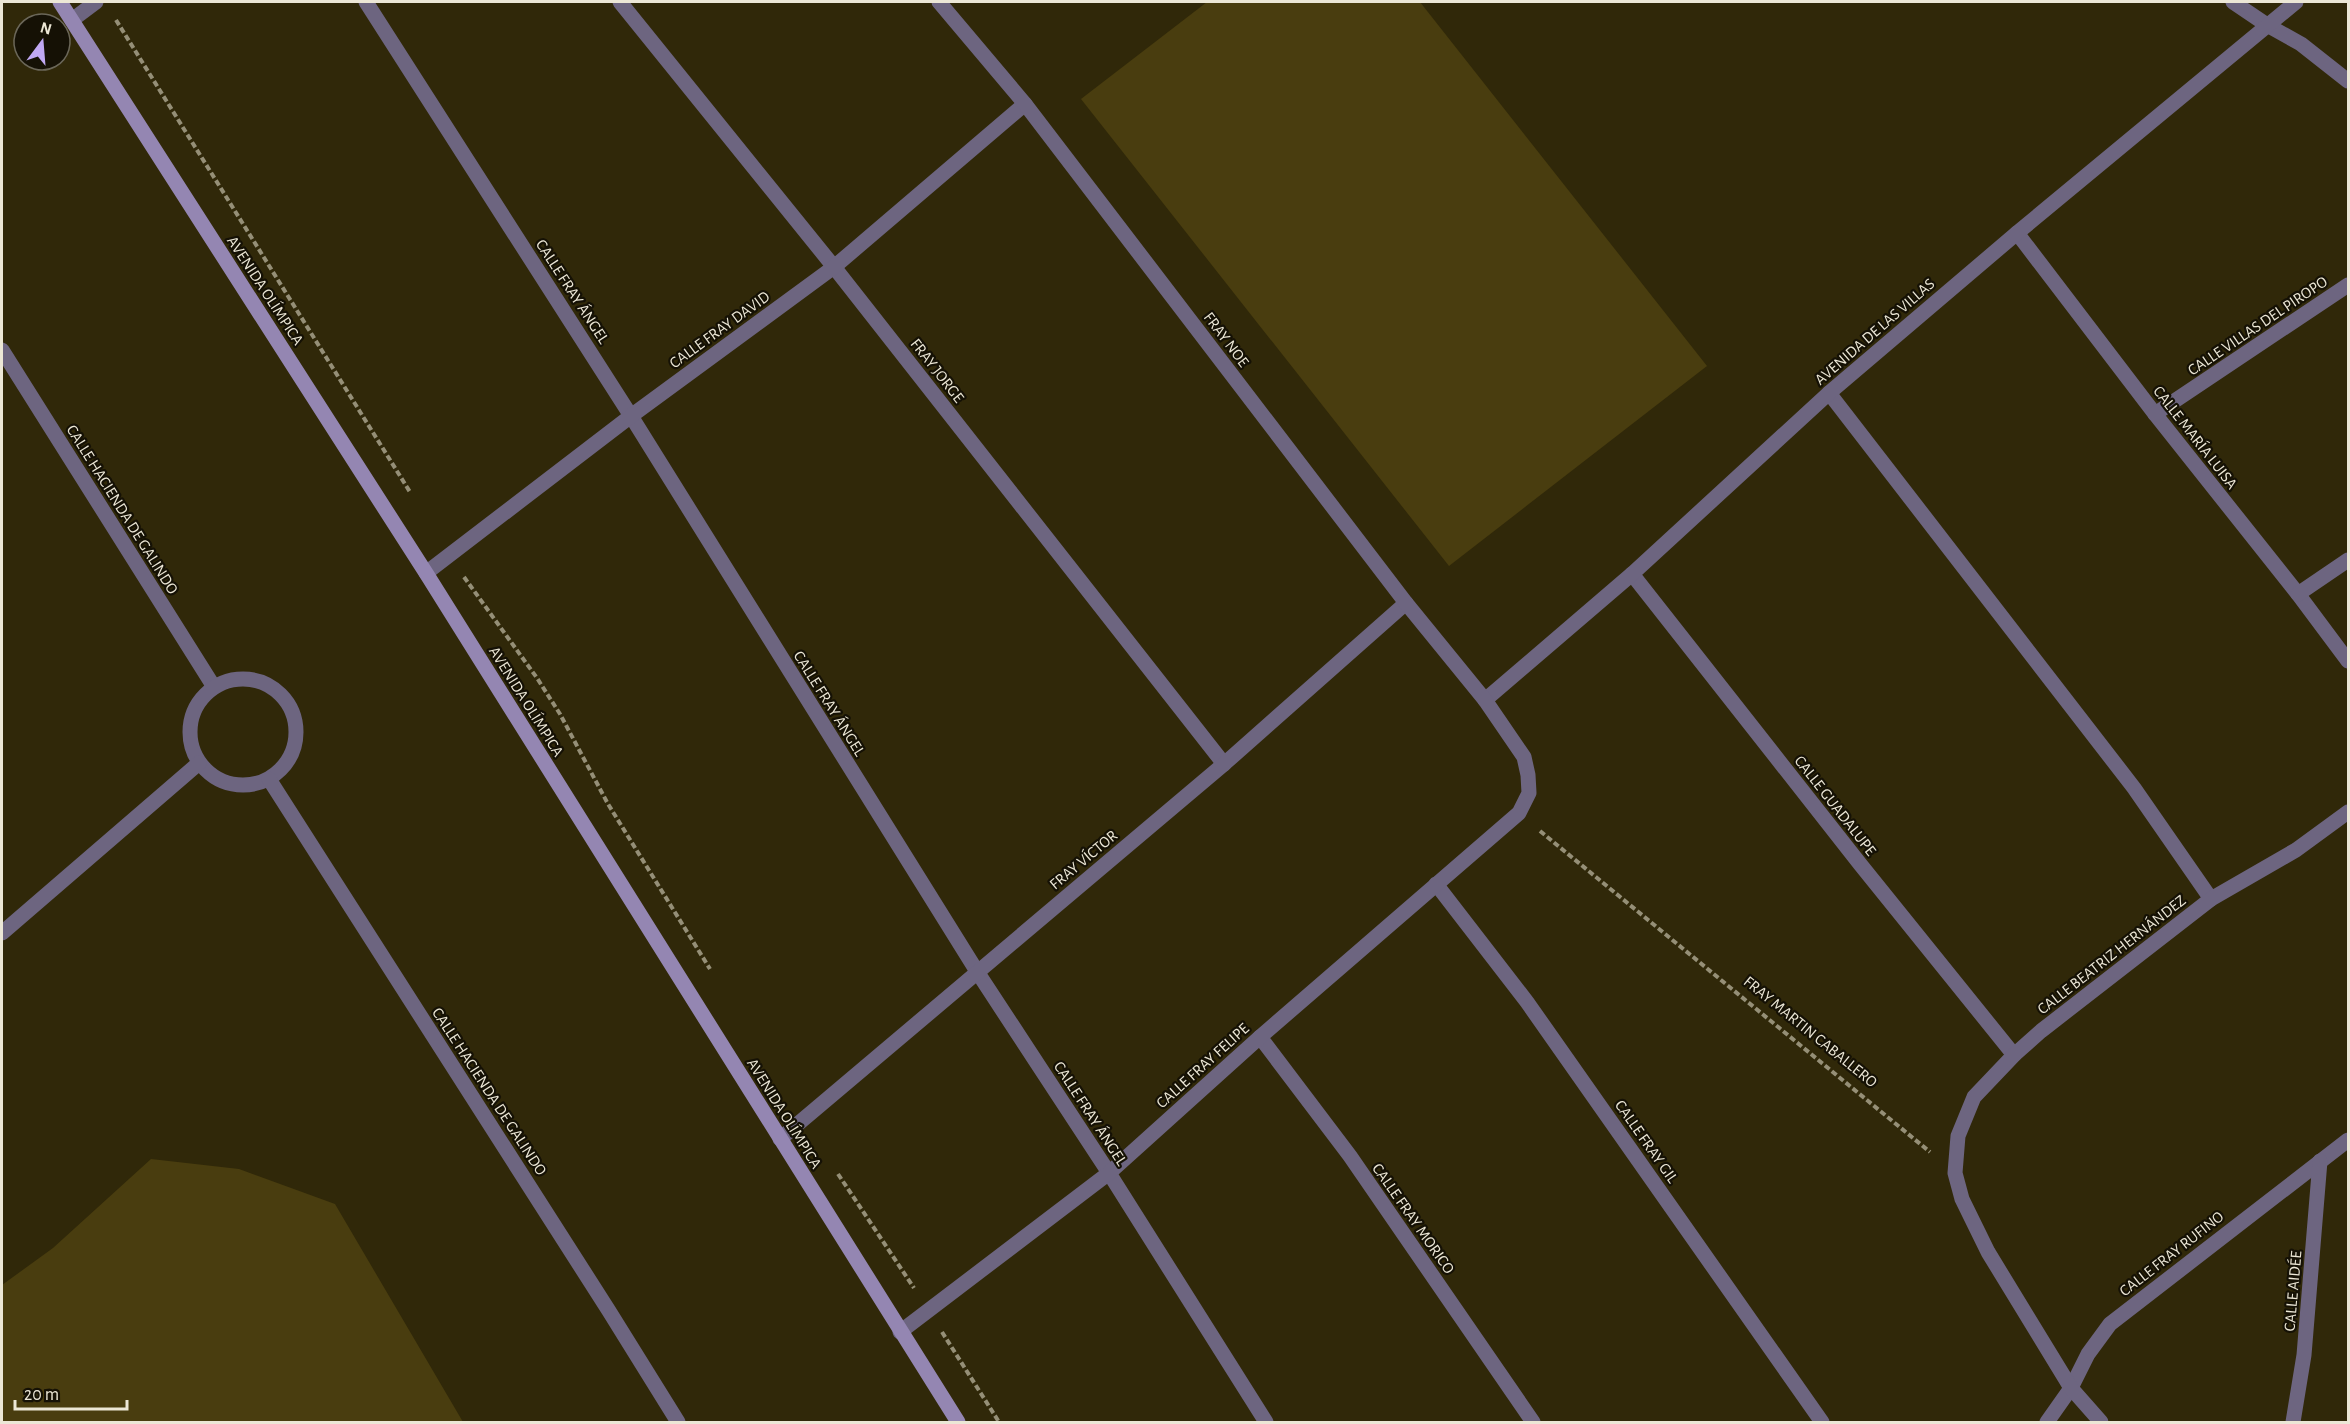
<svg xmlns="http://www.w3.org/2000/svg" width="2350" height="1424" viewBox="0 0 2350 1424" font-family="'Alegreya Sans',sans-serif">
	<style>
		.green { fill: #493d0f }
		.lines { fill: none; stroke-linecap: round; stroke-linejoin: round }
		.path { stroke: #958f77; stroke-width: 4; stroke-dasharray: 6 3; stroke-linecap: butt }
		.street { stroke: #6d6580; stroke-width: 15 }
		.secondary { stroke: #9486b2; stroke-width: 15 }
		.labels { text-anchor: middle; stroke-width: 4.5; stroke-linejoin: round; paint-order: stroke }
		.street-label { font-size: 16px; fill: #ece7d6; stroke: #151105 }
	</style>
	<rect width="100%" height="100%" fill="#302809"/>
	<g class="green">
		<polygon points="1207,2 1420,2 1707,366 1449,566 1081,99"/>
		<polygon points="151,1159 239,1169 335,1204 463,1422 2,1422 2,1285 53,1248"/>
	</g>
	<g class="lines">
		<g class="path">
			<polyline points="116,20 410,492"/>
			<polyline points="464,577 537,678 560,714 608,804 710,969"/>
			<polyline points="1540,831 1930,1152"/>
			<polyline points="838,1174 914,1288"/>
			<polyline points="942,1332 999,1422"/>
		</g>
		<g class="street">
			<polyline points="366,2 631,416 978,973 1109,1173 1266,1422"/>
			<polyline points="620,2 834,267 1224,764"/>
			<polyline points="2233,2 2267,25 2301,44 2348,81"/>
			<polyline points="72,20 96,2"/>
			<polyline points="2017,233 2155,414 2298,594 2348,661"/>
			<polyline points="2,350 214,687"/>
			<polyline points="1829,393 2134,788 2211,899"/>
			<polyline points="2155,414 2348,285"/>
			<polyline points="426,573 631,416 834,267 1025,104"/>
			<polyline points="1632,574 1860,864 2014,1055"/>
			<polyline points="2298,594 2348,560"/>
			<circle cx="243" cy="732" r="53"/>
			<polyline points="1485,700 1632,574 1829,393 2017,233 2296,2"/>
			<polyline points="269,779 609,1311 678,1422"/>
			<polyline points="1436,884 1527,1002 1822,1422"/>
			<polyline points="2,933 199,763"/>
			<polyline points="1260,1037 1350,1156 1533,1422"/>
			<polyline points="780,1139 1224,764 1406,603"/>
			<polyline points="900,1332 1109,1173 1260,1037 1519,813 1529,793 1528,775 1524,757 1485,700 1406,603 1025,104 939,2"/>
			<polyline points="2047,1422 2071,1388 2088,1354 2110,1324 2348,1140"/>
			<polyline points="2101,1422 2071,1388 1988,1252 1962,1199 1955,1173 1958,1136 1974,1097 2014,1055 2041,1031 2211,899 2296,850 2348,812"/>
			<polyline points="2293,1422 2304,1355 2320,1161"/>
		</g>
		<polyline class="secondary" points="60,2 426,573 958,1422"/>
	</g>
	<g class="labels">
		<g class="street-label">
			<text transform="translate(266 290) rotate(57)" y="6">AVENIDA OLÍMPICA</text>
			<text transform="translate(573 291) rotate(57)" y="6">CALLE FRAY ÁNGEL</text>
			<text transform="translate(2257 325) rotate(-34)" y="6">CALLE VILLAS DEL PIROPO</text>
			<text transform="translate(719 329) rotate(-36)" y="6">CALLE FRAY DAVID</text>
			<text transform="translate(1874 331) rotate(-41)" y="6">AVENIDA DE LAS VILLAS</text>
			<text transform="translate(1227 339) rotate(53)" y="6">FRAY NOE</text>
			<text transform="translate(938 370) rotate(52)" y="6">FRAY JORGE</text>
			<text transform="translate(2196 437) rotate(52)" y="6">CALLE MARÍA LUISA</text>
			<text transform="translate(123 509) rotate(58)" y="6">CALLE HACIENDA DE GALINDO</text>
			<text transform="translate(527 701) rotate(58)" y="6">AVENIDA OLÍMPICA</text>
			<text transform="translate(830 703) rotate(58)" y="6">CALLE FRAY ÁNGEL</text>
			<text transform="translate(1836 805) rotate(52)" y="6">CALLE GUADALUPE</text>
			<text transform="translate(1083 859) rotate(-40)" y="6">FRAY VÍCTOR</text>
			<text transform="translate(2111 954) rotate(-38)" y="6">CALLE BEATRIZ HERNÁNDEZ</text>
			<text transform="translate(1811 1031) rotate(39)" y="6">FRAY MARTIN CABALLERO</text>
			<text transform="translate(1202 1065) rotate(-42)" y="6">CALLE FRAY FELIPE</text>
			<text transform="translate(490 1091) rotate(57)" y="6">CALLE HACIENDA DE GALINDO</text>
			<text transform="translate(785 1113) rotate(58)" y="6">AVENIDA OLÍMPICA</text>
			<text transform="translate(1091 1113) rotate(57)" y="6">CALLE FRAY ÁNGEL</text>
			<text transform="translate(1647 1141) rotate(55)" y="6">CALLE FRAY GIL</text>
			<text transform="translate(1414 1218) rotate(55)" y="6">CALLE FRAY MORICO</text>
			<text transform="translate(2171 1253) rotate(-38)" y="6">CALLE FRAY RUFINO</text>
			<text transform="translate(2292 1291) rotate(-85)" y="6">CALLE AIDÉE</text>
		</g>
	</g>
	<rect width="2350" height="1424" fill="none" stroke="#ece7d6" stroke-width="6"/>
	<g transform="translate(42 42) rotate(16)"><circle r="28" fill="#151105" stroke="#6b6759" stroke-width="1.5"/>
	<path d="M0-4.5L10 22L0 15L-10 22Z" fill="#c0a8f3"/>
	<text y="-9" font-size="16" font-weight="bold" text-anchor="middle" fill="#ece7d6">N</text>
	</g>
	<path d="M15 1400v9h112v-9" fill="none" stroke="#ece7d6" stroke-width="3"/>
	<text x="24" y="1400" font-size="18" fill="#ece7d6" stroke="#151105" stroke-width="4.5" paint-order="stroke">20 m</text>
</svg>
